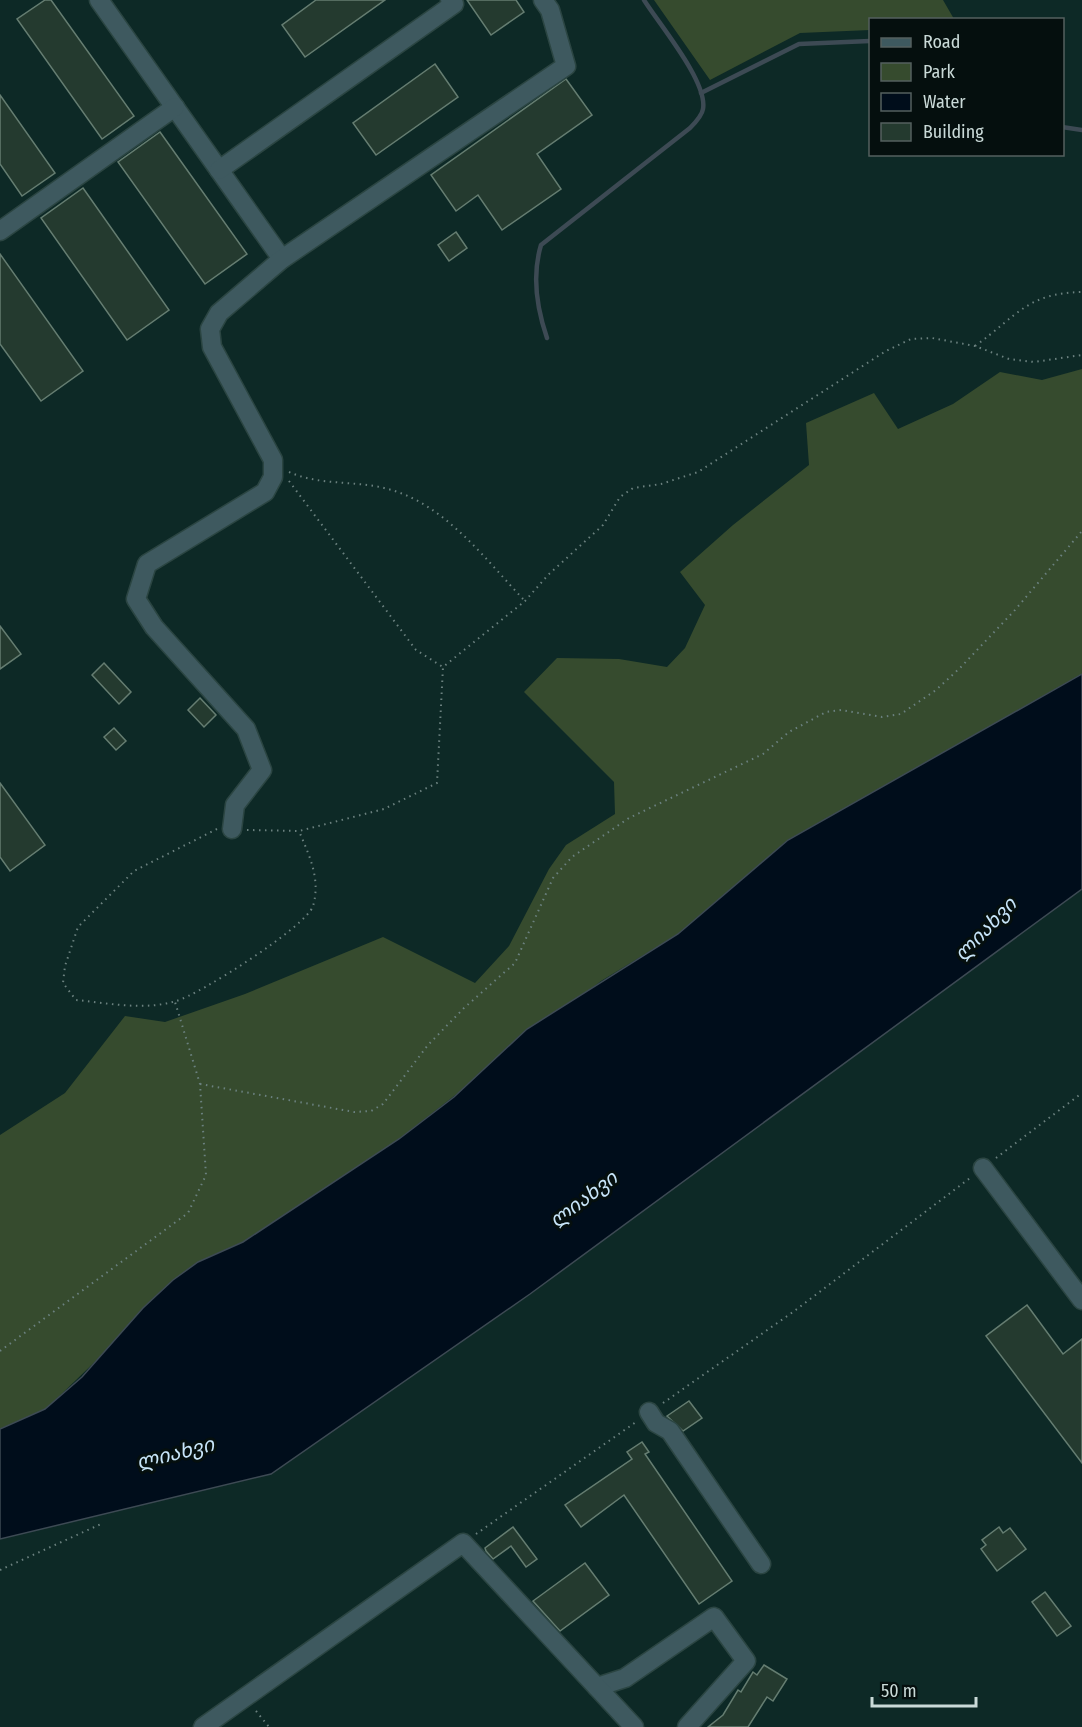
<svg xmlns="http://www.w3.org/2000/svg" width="1082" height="1727" viewBox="0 0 1082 1727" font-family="'Fira Sans Condensed','Noto Sans Georgian',sans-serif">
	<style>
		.green { fill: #364b2e }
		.water { fill: #000d1b; stroke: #3d4a54; stroke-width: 1.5 }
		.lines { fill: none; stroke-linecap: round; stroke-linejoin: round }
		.stream { stroke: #3d4a54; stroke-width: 4.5 }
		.building { fill: #243a2f; stroke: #657d71; stroke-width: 1.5 }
		.minor-casing { stroke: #2b4542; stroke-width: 21 }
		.path { stroke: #6b817f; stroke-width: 2; stroke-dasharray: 1.5 4.5; stroke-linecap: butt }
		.minor { stroke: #3e595f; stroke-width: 18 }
		.labels { text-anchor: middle; stroke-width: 6; stroke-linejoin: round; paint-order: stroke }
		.water-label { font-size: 20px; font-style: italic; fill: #c8e5f9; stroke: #050f0e }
	</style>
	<rect width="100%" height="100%" fill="#0d2926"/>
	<g class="green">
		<polygon points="654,0 943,0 954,19 870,20 870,30 800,33 710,80"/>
		<polygon points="1082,369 1082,674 788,840 678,934 601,981 399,1139 243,1242 198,1262 45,1410 0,1429 0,1135 65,1093 125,1016 165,1022 245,994 383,937 475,983 509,946 549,869 566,845 615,814 614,782 524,692 557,658 619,659 667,667 685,648 705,605 680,572 733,525 809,465 806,423 874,393 898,429 953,404 1000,372 1042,380"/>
	</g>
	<polygon class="water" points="1082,674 1082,889 530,1294 271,1474 0,1539 0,1429 45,1409 82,1377 143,1308 173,1280 198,1262 243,1242 399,1139 454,1097 527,1029 678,934 788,840"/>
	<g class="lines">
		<g class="stream">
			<polyline points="701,93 799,44 870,41"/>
			<polyline points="1062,127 1082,130"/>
			<path d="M547,338C537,309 532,275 541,245L690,128C695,123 702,116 703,109C708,82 659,24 644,0"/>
		</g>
	</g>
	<g class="building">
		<polygon points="45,0 51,0 134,116 102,139 17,19"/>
		<polygon points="316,0 385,0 305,57 282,25"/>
		<polygon points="467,0 516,0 524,12 491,35"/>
		<polygon points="435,64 458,97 376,155 353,123"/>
		<polygon points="566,79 592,115 537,154 561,189 502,230 478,195 456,211 431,175"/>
		<polygon points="0,95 55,173 22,196 0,164"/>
		<polygon points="160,132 247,254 205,284 118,162"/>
		<polygon points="83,188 169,310 127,340 41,218"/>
		<polygon points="456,232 467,248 449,261 438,245"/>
		<polygon points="0,254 83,371 41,401 0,344"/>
		<polygon points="0,626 21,654 0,669"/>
		<polygon points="104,663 131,692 119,704 92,675"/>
		<polygon points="200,698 216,715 204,727 188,710"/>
		<polygon points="114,728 126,741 116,750 104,737"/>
		<polygon points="0,783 45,845 10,871 0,857"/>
		<polygon points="1027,1305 1063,1354 1082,1339 1082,1463 986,1336"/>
		<polygon points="689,1401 702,1418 683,1431 667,1416"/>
		<polygon points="642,1442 649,1452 645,1454 732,1581 699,1604 624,1495 581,1527 565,1505 632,1459 627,1452"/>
		<polygon points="513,1527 537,1559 526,1567 511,1546 493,1559 486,1551 485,1548"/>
		<polygon points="999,1527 1003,1533 1010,1528 1026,1549 997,1571 981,1549 986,1545 982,1540"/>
		<polygon points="585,1563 609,1595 560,1631 533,1601"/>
		<polygon points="1045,1592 1071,1626 1057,1636 1032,1602"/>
		<polygon points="764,1665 787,1679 773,1701 767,1697 748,1727 708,1727 723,1715 738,1690 741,1692 753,1672 757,1675"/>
	</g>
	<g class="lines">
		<g class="minor-casing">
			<g id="minor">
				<polyline points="99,0 282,259"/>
				<polyline points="219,170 454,4 450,0"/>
				<polyline points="0,231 175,107"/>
				<polyline points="232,829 235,805 262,770 246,729 154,627 136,599 147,564 265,492 273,477 273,460 212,347 210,329 219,313 282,259 566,66 550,10 543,0"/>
				<polyline points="983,1168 1082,1300"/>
				<polyline points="649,1412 656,1423 670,1431 761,1564"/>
				<polyline points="597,1687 625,1678 714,1617 746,1661 687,1727"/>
				<polyline points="203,1727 463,1543 634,1727"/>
			</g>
		</g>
		<g class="path">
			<path d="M975,346C1017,316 1027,293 1082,292"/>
			<path d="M289,472C320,486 355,480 388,489C445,504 485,559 524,600"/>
			<polyline points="289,481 416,650 443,667"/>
			<path d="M217,829L134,871L78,927L65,966L63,983L76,1000C108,1003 144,1011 176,1001C199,995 307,926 313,906C321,879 309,855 299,831"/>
			<polyline points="247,830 299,831 384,809 437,783 443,667 525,601 548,575 603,525 620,497 633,488 661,484 698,472 886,351 911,339 932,338 975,346 1009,359 1034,362 1082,355"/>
			<polyline points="200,1084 354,1112 371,1111 383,1104 428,1045 464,1008 515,963 553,878 572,857 629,818 763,754 789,732 826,712 841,710 882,717 901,714 936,690 960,668 1015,610 1082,531"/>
			<polyline points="996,1158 1082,1093"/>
			<polyline points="0,1351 188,1213 206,1175 200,1084 175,1002"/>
			<polyline points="663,1403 793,1312 970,1178"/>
			<polyline points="476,1534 636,1422"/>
			<polyline points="0,1570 101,1524"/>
			<polyline points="256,1711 269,1727"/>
		</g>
		<use href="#minor" class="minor"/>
	</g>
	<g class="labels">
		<g class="water-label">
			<text transform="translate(985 929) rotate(-46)" y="7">ლიახვი</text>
			<text transform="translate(583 1199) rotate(-37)" y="7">ლიახვი</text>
			<text transform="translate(175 1453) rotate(-14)" y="7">ლიახვი</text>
		</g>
	</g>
	<rect x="869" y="18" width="195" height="138" fill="#050f0e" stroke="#54605f" stroke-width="1.5"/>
	<rect x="881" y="38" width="30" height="9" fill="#3e595f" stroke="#54605f" stroke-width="1.5"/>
	<text x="923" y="48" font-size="18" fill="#cadad8">Road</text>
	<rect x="881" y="63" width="30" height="18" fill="#364b2e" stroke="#54605f" stroke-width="1.5"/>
	<text x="923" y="78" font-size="18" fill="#cadad8">Park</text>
	<rect x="881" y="93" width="30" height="18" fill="#000d1b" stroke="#54605f" stroke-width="1.5"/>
	<text x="923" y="108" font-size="18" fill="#cadad8">Water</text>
	<rect x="881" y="123" width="30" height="18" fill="#243a2f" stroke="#54605f" stroke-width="1.5"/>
	<text x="923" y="138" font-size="18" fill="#cadad8">Building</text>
	<path d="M872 1697v9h104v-9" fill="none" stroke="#cadad8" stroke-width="3"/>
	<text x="881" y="1697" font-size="18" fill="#cadad8" stroke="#050f0e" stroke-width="4.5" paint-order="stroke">50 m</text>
</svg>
